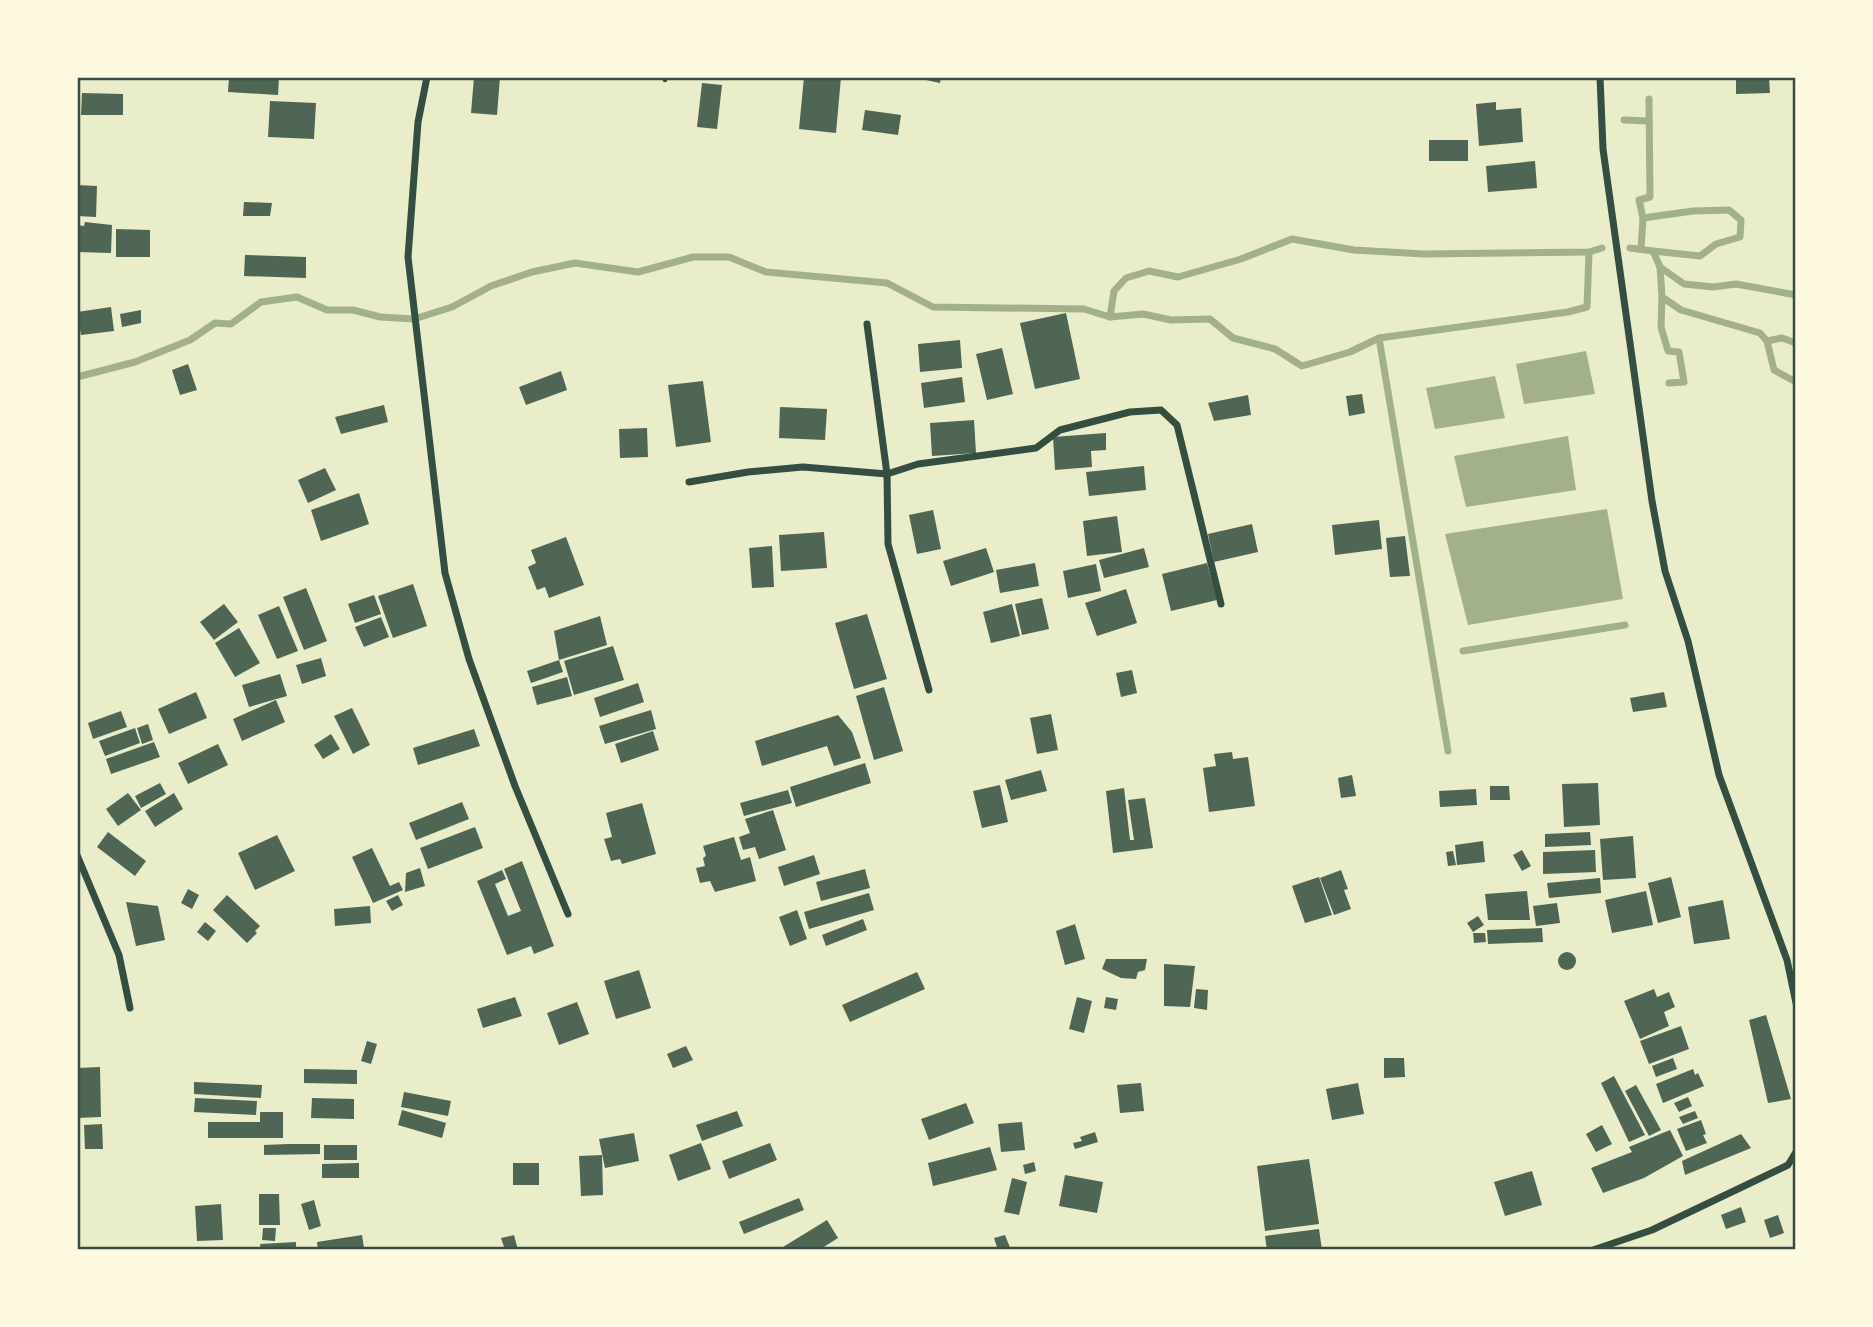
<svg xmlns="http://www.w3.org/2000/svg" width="1873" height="1327" viewBox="0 0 1873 1327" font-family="'DejaVu Sans',sans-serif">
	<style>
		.water { fill: #a3b18a }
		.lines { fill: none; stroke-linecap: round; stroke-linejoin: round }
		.stream { stroke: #a3b18a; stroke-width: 7 }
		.building { fill: #4f6655 }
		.path { stroke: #344e41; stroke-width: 4.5 }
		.minor { stroke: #344e41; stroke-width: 7 }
		.neatline { fill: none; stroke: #344e41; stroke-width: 2.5 }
	</style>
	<rect width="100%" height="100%" fill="#e9edc9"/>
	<g class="water">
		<polygon points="1586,351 1595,394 1524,404 1516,364"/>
		<polygon points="1495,376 1505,418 1435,429 1426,388"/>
		<polygon points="1568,436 1576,490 1466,507 1454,456"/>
		<polygon points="1607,509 1623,599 1468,625 1445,534"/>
	</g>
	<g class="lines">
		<g class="stream">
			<polyline points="1624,120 1649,121"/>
			<polyline points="1643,218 1693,211 1729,210 1741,220 1740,237 1716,244 1700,256 1653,251"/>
			<polyline points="1630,248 1653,251 1660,267 1684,284 1713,287 1736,284 1796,295"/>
			<polyline points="1641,249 1643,218 1639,200 1650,197 1649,99"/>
			<polyline points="1660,267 1662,297 1681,310 1760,333 1767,341 1774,370 1796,382"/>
			<polyline points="1662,297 1661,327 1668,351 1679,352 1684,382 1669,383"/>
			<polyline points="1110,317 1143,314 1171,320 1210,319 1233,338 1275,349 1302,366 1350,352 1379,338 1568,312 1587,307 1589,252"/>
			<polyline points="1379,338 1448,751"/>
			<polyline points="1767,341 1782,338 1796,343"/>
			<polyline points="77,377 135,362 190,340 215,323 231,324 261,302 297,297 327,310 353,310 380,317 414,319 452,307 491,286 532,272 575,263 638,272 693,257 729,257 766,272 887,283 933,307 1084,309 1110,317 1114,291 1126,278 1149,271 1178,277 1241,259 1292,239 1354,250 1424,254 1589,252 1602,248"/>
			<polyline points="1463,651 1625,625"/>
		</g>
	</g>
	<g class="building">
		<polygon points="229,77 279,77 278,95 228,92"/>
		<polygon points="474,77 500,77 497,115 471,113"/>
		<polygon points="804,77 841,77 836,133 799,129"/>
		<polygon points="912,77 941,77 940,83"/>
		<polygon points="1501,77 1521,77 1521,79 1501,80"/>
		<polygon points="1736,77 1769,77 1770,93 1736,94"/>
		<polygon points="702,83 722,85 717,129 697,127"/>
		<polygon points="82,93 123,94 123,115 81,115"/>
		<polygon points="270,101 316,103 314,139 268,137"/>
		<polygon points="1496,102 1496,110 1521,108 1523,142 1479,146 1476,104"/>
		<polygon points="865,110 901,115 898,135 862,130"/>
		<rect x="1429" y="140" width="39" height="21"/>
		<polygon points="1535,161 1537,188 1488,192 1486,166"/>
		<polygon points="77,185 97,186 96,217 77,216"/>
		<polygon points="244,202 272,203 270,216 243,216"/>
		<polygon points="85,222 112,225 111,253 77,252 77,225 84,226"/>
		<polygon points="116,229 150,230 150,257 116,257"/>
		<polygon points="245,255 306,257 306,278 244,276"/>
		<polygon points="111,307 114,331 81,335 77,312"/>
		<polygon points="141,310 141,323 122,327 120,314"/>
		<polygon points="1066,313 1080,379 1035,389 1020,323"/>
		<polygon points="960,340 962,368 920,372 918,344"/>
		<polygon points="1002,348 1013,394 987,400 976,354"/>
		<polygon points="188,364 197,390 180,395 172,370"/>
		<polygon points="561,371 567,390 526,405 519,387"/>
		<polygon points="962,377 965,402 924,408 921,383"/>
		<polygon points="703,381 711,442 676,447 668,385"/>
		<polygon points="1362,394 1365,413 1349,416 1346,396"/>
		<polygon points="1248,395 1251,415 1214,421 1208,403"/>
		<polygon points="384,405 388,422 341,434 335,417"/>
		<polygon points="780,407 827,409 825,440 779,438"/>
		<polygon points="974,420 976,453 932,456 930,423"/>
		<polygon points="647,428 648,457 620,458 619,429"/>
		<polygon points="1106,433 1106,450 1091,451 1092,467 1055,470 1053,437"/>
		<polygon points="1144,466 1146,490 1089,496 1086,472"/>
		<polygon points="325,468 336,490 308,503 298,480"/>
		<polygon points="359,493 369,524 321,541 311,510"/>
		<polygon points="933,510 941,549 917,554 909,515"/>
		<polygon points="1117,516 1122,552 1087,556 1083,521"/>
		<polygon points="1379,520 1382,549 1335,555 1332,525"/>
		<polygon points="1252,524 1258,552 1214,562 1208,534"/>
		<polygon points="824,532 827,568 781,571 779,535"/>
		<polygon points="1405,536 1410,576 1390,577 1386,538"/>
		<polygon points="566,537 584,585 549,598 545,587 537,590 528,567 536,563 531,550"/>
		<polygon points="772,546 774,587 752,588 749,548"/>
		<polygon points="986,548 994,572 951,586 943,561"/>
		<polygon points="1144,548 1149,567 1104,578 1099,560"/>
		<polygon points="1035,563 1039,586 1000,593 996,570"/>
		<polygon points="1207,563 1217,600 1171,611 1162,574"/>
		<polygon points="1096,564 1101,591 1068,598 1063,571"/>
		<polygon points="413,584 427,626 393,638 378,596"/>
		<polygon points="306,588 327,641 304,650 283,597"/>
		<polygon points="1126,589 1137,623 1097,636 1085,603"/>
		<polygon points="374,595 381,614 355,623 348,604"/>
		<polygon points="1042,598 1049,629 1022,635 1015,604"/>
		<polygon points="224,604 238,622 214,640 200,622"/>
		<polygon points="1012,604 1020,636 991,643 983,612"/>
		<polygon points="279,606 298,651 277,659 258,615"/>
		<polygon points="867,614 887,679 854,689 835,623"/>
		<polygon points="600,616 607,645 559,660 554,631"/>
		<polygon points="381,617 389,637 364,647 355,627"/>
		<polygon points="239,628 260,663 235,677 215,643"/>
		<polygon points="613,646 624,680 574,695 564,661"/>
		<polygon points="321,658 326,676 302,684 296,665"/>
		<polygon points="559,660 563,672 531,683 527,671"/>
		<polygon points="1132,670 1137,693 1121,697 1116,673"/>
		<polygon points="280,674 287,696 249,707 242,685"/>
		<polygon points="567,677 572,696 537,705 532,687"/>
		<polygon points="638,683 644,702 600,717 594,698"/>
		<polygon points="884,687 903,751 874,760 856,696"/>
		<polygon points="196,692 207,718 169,734 158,709"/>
		<polygon points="1664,692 1667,707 1633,712 1630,698"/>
		<polygon points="276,700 285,722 242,741 233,719"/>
		<polygon points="352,708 370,745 353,754 334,716"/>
		<polygon points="651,710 656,729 605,744 599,726"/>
		<polygon points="121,711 127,727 93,739 88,723"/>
		<polygon points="1051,714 1058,750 1037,754 1030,718"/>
		<polygon points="838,715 852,732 861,758 834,766 827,746 762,766 755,741"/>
		<polygon points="148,724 153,740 142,744 137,728"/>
		<polygon points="135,728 140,743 105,756 99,741"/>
		<polygon points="474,729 480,746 418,765 413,748"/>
		<polygon points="653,731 659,750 621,763 615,744"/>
		<polygon points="331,734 340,749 323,759 314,745"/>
		<polygon points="154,742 160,757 111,774 106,759"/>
		<polygon points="218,744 228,765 188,784 178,763"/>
		<polygon points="1232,752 1233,759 1248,757 1255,806 1209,812 1203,768 1216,766 1214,754"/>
		<polygon points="865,763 871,783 796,807 790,787"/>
		<polygon points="1041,770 1047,791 1011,800 1005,780"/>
		<polygon points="1352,775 1356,796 1341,798 1338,778"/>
		<polygon points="160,783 166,794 141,808 135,796"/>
		<polygon points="1598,783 1600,825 1564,827 1562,784"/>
		<polygon points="1000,785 1008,822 982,828 973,791"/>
		<polygon points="1490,786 1509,786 1510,800 1490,800"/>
		<polygon points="1124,788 1130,840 1134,840 1128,800 1145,798 1153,848 1113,853 1106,791"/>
		<polygon points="1476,789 1477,805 1440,807 1439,791"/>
		<polygon points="788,790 792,803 744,816 740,803"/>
		<polygon points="128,793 141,810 118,826 106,809"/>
		<polygon points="174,793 183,809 155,827 145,811"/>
		<polygon points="462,802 469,819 416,840 409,823"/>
		<polygon points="642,803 656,854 622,864 620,859 611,861 604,839 612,837 606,813"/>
		<polygon points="773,810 786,850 759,859 755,847 743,850 739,837 750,833 745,819"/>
		<polygon points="475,827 483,848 428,869 420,848"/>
		<polygon points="108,832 146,861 135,876 97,847"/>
		<polygon points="1590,832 1591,845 1545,847 1545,834"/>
		<polygon points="277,835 295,871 255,890 238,853"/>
		<polygon points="1633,836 1636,878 1603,880 1600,839"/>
		<polygon points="734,837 741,860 750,857 756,881 715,892 710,881 700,883 696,868 705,866 703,858 706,856 703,846"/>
		<polygon points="1483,841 1485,862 1457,865 1455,845"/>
		<polygon points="372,848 390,886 399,882 403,890 373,903 352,857"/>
		<polygon points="1522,850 1531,866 1522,871 1513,855"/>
		<polygon points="1595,850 1596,872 1543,874 1543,852"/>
		<polygon points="1453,851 1456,865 1448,866 1446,852"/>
		<polygon points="814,855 820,874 784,886 778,867"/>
		<polygon points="522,861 554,946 534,954 531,946 507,955 477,881 502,870 506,879 495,884 508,916 521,911 504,869"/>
		<polygon points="420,868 425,886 405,892 406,873"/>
		<polygon points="865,869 870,888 821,901 816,882"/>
		<polygon points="1341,870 1348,889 1344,890 1351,909 1334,915 1320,878"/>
		<polygon points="1319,877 1332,915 1305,923 1292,886"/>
		<polygon points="1671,877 1681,917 1658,923 1648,883"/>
		<polygon points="1600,878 1601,893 1549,898 1547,883"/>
		<polygon points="188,889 199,895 192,909 181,903"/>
		<polygon points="1527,891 1530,920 1488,920 1485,894"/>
		<polygon points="1646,891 1653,925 1612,933 1605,900"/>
		<polygon points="869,893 874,910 809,929 804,912"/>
		<polygon points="227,895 260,926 255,931 257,933 247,943 213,910"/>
		<polygon points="398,895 403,905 392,911 386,901"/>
		<polygon points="1723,900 1730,939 1694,944 1688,907"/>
		<polygon points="126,902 158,906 165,940 136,946"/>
		<polygon points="1557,903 1560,923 1536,926 1533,906"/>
		<polygon points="370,906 371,923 335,926 334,909"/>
		<polygon points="797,910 807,939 790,946 779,917"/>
		<polygon points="1478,916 1484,925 1473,932 1467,923"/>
		<polygon points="863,919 867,930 826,946 822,935"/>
		<polygon points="205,922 216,931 208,941 197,932"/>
		<polygon points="1075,924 1085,959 1065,965 1056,931"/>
		<polygon points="1542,928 1543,942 1488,944 1487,930"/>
		<polygon points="1473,933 1485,933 1486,942 1474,943"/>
		<circle cx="1567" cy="961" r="9"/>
		<polygon points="1106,959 1147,959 1145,970 1138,972 1136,979 1121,978 1102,969"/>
		<polygon points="1164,964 1195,966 1190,1007 1164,1006"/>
		<polygon points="639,970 651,1008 616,1019 604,981"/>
		<polygon points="917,972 925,989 850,1022 842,1005"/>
		<polygon points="1196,989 1208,990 1207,1010 1194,1008"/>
		<polygon points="1654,989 1657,997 1669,992 1675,1007 1664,1012 1669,1026 1640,1039 1624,1001"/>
		<polygon points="515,997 522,1016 483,1028 477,1009"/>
		<polygon points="1077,997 1092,1001 1084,1033 1069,1029"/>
		<polygon points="1106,997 1118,999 1116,1010 1104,1008"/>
		<polygon points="577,1002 589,1034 559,1045 547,1013"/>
		<polygon points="1766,1015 1791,1099 1768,1103 1749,1020"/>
		<polygon points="1681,1026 1689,1049 1649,1064 1640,1041"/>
		<polygon points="367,1041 377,1044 371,1064 361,1061"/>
		<polygon points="686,1046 693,1060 673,1068 667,1054"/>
		<polygon points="1384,1058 1404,1058 1405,1077 1384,1078"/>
		<polygon points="1673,1058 1677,1069 1656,1077 1652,1066"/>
		<polygon points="100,1067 101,1117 77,1118 77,1068"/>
		<polygon points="304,1069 357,1070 357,1084 304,1083"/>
		<polygon points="1693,1069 1695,1075 1698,1073 1704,1086 1663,1103 1656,1084"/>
		<polygon points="1614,1076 1645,1135 1629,1142 1601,1083"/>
		<polygon points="194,1082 262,1085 261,1098 194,1094"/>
		<polygon points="1141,1083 1144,1111 1120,1113 1117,1085"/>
		<polygon points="1358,1083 1364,1114 1332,1120 1326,1089"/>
		<polygon points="1636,1085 1661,1130 1649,1136 1625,1091"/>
		<polygon points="404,1092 451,1101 448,1116 401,1107"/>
		<polygon points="1688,1097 1692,1106 1679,1112 1674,1103"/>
		<polygon points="195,1098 257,1101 256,1115 194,1112"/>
		<polygon points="312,1098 354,1099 354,1119 311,1118"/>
		<polygon points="966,1103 974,1123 929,1140 921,1119"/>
		<polygon points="402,1110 446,1123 442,1138 398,1125"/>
		<polygon points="737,1111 743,1126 702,1141 696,1125"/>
		<polygon points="1695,1111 1698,1118 1683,1124 1679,1117"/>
		<polygon points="260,1112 283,1112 283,1138 208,1138 208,1122 260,1122"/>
		<polygon points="1701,1120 1706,1134 1703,1135 1707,1143 1686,1151 1677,1129"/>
		<polygon points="1022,1122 1025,1150 1001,1152 998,1124"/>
		<polygon points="102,1124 103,1149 85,1149 84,1125"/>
		<polygon points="1602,1125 1612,1144 1596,1152 1586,1134"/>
		<polygon points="1670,1130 1683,1156 1644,1178 1603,1193 1591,1168 1632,1152 1629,1147"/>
		<polygon points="1095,1132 1098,1142 1075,1149 1073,1143 1082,1141 1080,1137"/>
		<polygon points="634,1133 639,1161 605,1168 599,1139"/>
		<polygon points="1741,1134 1751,1148 1685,1175 1682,1161"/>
		<polygon points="701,1143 711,1169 678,1181 669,1155"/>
		<polygon points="770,1143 777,1160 729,1179 722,1161"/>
		<polygon points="288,1144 320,1144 320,1154 264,1155 264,1145"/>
		<rect x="324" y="1145" width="33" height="15"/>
		<polygon points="990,1147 997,1170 933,1186 928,1163"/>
		<polygon points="602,1155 603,1195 581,1196 579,1156"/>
		<polygon points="1309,1159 1319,1224 1265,1231 1257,1166"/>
		<polygon points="1034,1162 1036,1171 1025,1174 1023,1165"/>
		<polygon points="359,1163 359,1178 322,1178 322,1164"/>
		<rect x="513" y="1163" width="26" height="22"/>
		<polygon points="1532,1171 1542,1205 1505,1216 1494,1182"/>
		<polygon points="1065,1175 1103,1182 1097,1213 1059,1206"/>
		<polygon points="1012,1178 1027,1182 1019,1215 1004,1212"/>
		<polygon points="259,1194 279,1194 280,1225 259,1225"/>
		<polygon points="799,1198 804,1210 744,1234 739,1222"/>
		<polygon points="314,1200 321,1226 309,1230 301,1204"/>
		<polygon points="221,1204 223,1240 197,1241 195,1206"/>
		<polygon points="1741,1207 1746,1222 1726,1229 1721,1215"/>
		<polygon points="1778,1215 1784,1233 1770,1238 1764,1220"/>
		<polygon points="827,1220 838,1238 819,1250 785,1250 783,1247"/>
		<polygon points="263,1228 276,1228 275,1241 262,1240"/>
		<polygon points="1319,1229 1322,1250 1267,1250 1265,1236"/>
		<polygon points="362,1235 364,1248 318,1250 317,1242"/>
		<polygon points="514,1235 518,1250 505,1250 501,1238"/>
		<polygon points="1005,1235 1011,1250 998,1250 994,1238"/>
		<polygon points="296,1242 296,1250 261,1250 260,1244"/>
	</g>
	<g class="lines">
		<polyline class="path" points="665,80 665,77"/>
		<g class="minor">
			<polyline points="427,77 418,122 408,257 445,573 469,659 515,786 568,914"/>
			<polyline points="1600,77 1603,149 1652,501 1665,571 1688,641 1719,775 1787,960 1796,1003"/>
			<polyline points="867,324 887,474 888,544 929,690"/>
			<polyline points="689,482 748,472 803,467 887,474 918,464 1036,448 1060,430 1130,412 1161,410 1177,425 1221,604"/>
			<polyline points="77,855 119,955 130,1008"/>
			<polyline points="1593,1250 1652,1230 1788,1165 1796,1152"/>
		</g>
	</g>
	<rect width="1873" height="1327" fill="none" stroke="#fefae0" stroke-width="158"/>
	<rect x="79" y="79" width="1715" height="1169" class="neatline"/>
</svg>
